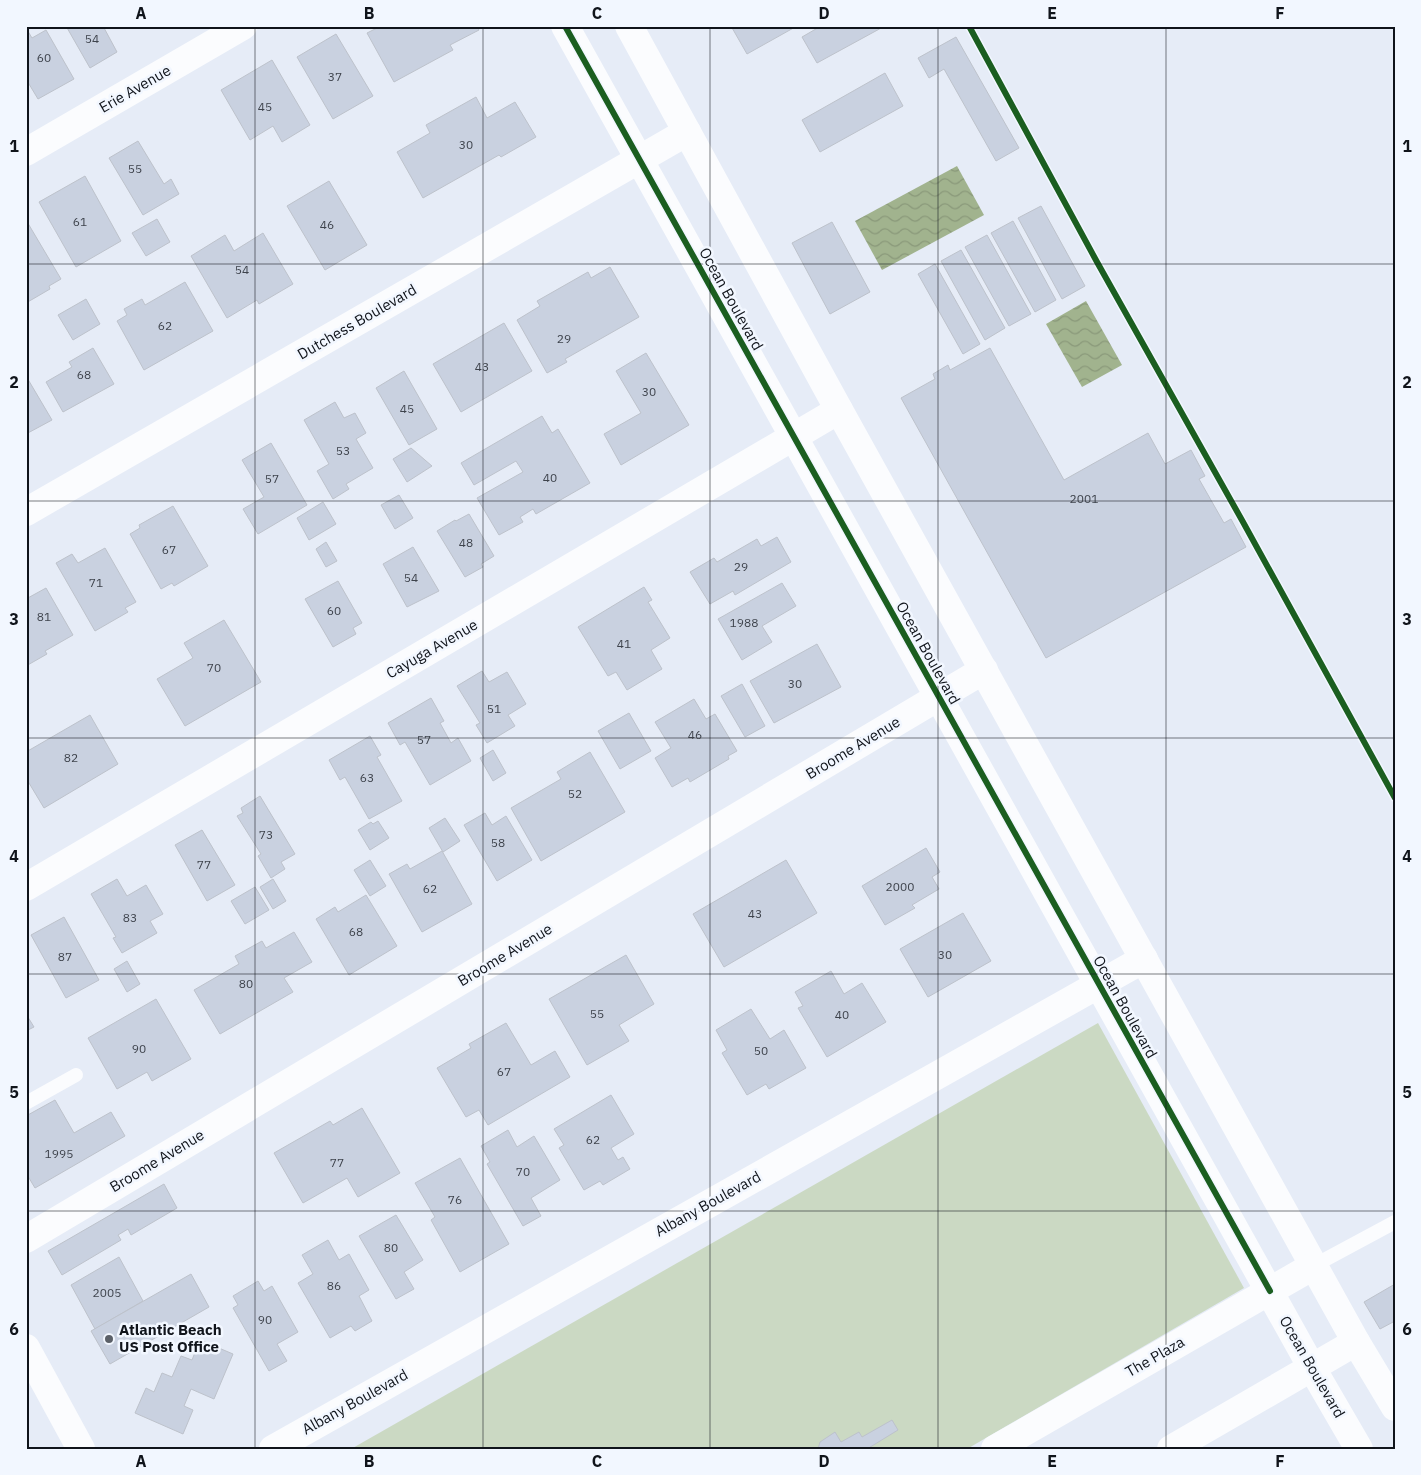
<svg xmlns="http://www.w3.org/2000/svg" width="1421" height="1475" viewBox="0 0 1421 1475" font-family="'IBM Plex Sans',sans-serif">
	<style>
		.green { fill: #cbd9c3 }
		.water { fill: url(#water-waves) }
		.building { fill: #c9d1e0; stroke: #bdc2cb }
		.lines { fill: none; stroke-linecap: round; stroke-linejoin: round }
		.lane { stroke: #fbfcfe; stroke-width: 14 }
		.street { stroke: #fbfcfe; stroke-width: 28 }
		.highway { stroke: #fbfcfe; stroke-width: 28 }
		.cycleway-casing { stroke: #f2f7ff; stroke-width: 9 }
		.cycleway { stroke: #1b5e20; stroke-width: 6 }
		.grid { fill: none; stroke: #10141b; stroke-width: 1; stroke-opacity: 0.55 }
		.poi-dot { fill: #5b6068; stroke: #f2f7ff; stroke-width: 2 }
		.labels { text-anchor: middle; stroke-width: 5; stroke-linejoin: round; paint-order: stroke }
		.number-label { font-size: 12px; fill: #3e434c }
		.street-label { font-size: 15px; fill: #10141b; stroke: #f2f7ff }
		.poi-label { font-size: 15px; font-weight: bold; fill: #10141b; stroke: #f2f7ff; text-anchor: start }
		.neatline { fill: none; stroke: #10141b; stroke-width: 2 }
		.grid-label { font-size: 16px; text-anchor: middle; font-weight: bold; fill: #10141b }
	</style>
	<defs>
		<pattern id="water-waves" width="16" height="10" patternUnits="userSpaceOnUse" patternTransform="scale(1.25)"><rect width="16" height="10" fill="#a1b38e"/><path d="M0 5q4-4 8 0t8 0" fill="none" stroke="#8a997a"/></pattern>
	</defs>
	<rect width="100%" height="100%" fill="#e6ecf7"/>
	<polygon class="green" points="1098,1023 1244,1288 967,1449 351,1449"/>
	<g class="water">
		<polygon points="957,166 984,215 882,270 855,221"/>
		<polygon points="1086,301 1122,365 1082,387 1046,324"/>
	</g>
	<g class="building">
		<polygon points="66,26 103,26 117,52 90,68"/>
		<polygon points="381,26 477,26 479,30 450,45 453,50 394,82 367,33"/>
		<polygon points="731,26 797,26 747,54"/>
		<polygon points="821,26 882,26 883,27 817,63 802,37"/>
		<polygon points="26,28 32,38 46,30 74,79 38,99 26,79"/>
		<polygon points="336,34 373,96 333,119 297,57"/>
		<polygon points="956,37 1019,148 996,161 944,69 929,78 918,58"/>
		<polygon points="272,60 310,125 282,142 273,126 250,140 221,90"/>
		<polygon points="885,73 903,106 820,152 802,120"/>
		<polygon points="476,97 487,118 515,102 536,137 501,157 499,155 423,198 397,152 430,133 426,125"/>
		<polygon points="138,141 164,184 171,179 179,194 143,215 109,158"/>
		<polygon points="85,176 121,241 76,267 39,202"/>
		<polygon points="329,181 367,245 325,270 287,206"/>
		<polygon points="1041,206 1085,286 1062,299 1018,218"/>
		<polygon points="157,219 170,242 146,256 132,233"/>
		<polygon points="26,220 61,279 49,286 50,289 26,303"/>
		<polygon points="1013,221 1056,300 1035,312 991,233"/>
		<polygon points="832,222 870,292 830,314 792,243"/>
		<polygon points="263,233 293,284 259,304 257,300 227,318 191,256 225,235 234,251"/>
		<polygon points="987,235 1031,314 1009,326 965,247"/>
		<polygon points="961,250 1005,328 985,340 941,261"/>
		<polygon points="935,264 980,344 963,354 918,274"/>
		<polygon points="610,267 639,317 565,359 567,362 547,373 517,320 540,306 537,301 588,272 591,278"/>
		<polygon points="185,282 213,331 144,370 117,321 127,315 124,309 142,299 145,305"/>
		<polygon points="86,299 100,324 73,340 58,315"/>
		<polygon points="504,323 532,371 461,412 433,364"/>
		<polygon points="93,348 114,384 63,412 46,382 72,367 69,362"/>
		<polygon points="990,348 1064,480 1148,433 1165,464 1191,450 1205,476 1199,479 1224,523 1231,519 1246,547 1046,658 901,398 935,379 933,374 948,365 950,370"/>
		<polygon points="646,353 689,425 621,465 604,434 641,413 616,371"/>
		<polygon points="404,371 437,429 409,445 376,388"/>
		<polygon points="26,376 52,420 26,434"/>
		<polygon points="335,402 344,418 355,413 366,433 356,439 373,468 346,484 349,489 333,499 317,471 329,464 304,420"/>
		<polygon points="542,416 552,433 558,429 590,483 536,514 533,509 520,517 523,522 499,535 477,498 523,472 516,461 474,485 461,463"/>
		<polygon points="271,443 307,505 258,534 243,509 264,497 242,460"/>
		<polygon points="411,448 432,466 407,482 393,459"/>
		<polygon points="399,495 413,518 395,529 381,505"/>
		<polygon points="323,502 336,524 309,540 297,518"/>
		<polygon points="173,506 208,566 174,586 172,583 161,589 130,534 140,528 139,525"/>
		<polygon points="469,514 494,556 481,564 483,567 465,577 437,531 455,520 456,521"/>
		<polygon points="777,537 791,562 735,595 733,591 710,604 690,572 714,558 717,562 757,539 761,546"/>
		<polygon points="326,542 337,561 326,567 316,549"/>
		<polygon points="413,547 439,591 407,607 383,564"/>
		<polygon points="105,548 136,602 125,608 128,612 95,631 56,563 72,554 78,563"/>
		<polygon points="338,581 362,623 353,628 356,634 333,647 305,599"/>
		<polygon points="782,583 796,606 762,626 772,642 742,660 718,619"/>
		<polygon points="644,587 652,600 648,602 670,638 651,650 662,669 627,690 616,672 608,676 578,627"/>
		<polygon points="46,588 73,635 45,651 47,654 26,666 26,599"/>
		<polygon points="224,620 261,682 185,726 157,679 193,658 184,643"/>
		<polygon points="817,644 841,687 774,723 750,681"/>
		<polygon points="482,671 489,682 507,672 526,704 508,715 515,726 487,743 476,725 480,723 457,686"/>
		<polygon points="742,684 765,726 745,737 721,696"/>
		<polygon points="431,698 444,721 440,723 451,743 458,738 471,761 430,785 405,742 400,745 388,723"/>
		<polygon points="694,699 706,719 715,714 737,751 728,756 729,759 690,782 688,778 672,787 655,758 671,748 655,722"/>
		<polygon points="629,713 651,751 620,769 598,731"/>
		<polygon points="90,715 118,764 44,808 26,778 26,752"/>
		<polygon points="370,736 381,755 377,757 402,801 369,819 345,777 340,780 329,760"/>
		<polygon points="493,750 506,773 493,781 480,758"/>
		<polygon points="590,752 625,812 541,861 511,808 561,779 557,772"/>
		<polygon points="260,796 295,854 281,862 285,869 271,878 258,856 261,854 237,816 243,813 241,808"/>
		<polygon points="485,813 492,825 506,816 532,860 497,881 464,825"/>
		<polygon points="445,818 460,841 443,852 429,828"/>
		<polygon points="378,821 389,838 370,850 358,830 371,822 373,824"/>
		<polygon points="202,830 235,885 207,901 175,845"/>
		<polygon points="926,848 940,872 932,877 939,889 912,905 915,908 885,925 862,886"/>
		<polygon points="442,851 472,904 422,932 389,874 407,864 410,869"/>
		<polygon points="370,860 386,886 370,896 354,870"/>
		<polygon points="786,860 817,913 724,967 693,914"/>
		<polygon points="117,879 127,896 146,885 163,914 150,921 157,933 122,953 113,938 116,937 91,894"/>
		<polygon points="273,879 286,901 273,909 260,887"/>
		<polygon points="255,887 269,910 245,924 231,901"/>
		<polygon points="366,895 397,946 349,975 316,919 335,907 338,912"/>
		<polygon points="963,913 991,961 928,997 900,949"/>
		<polygon points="64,917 99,980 66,998 31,935"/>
		<polygon points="294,932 312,962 284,978 293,992 220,1034 194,990 239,964 235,956 262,941 266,948"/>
		<polygon points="626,955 654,1004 619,1025 629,1041 587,1065 549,999"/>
		<polygon points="127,961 140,984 127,992 114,969"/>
		<polygon points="831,971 844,994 862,983 886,1022 827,1057 798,1008 803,1006 795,992"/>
		<polygon points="156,999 191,1059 152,1081 147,1072 117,1089 88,1038"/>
		<polygon points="751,1009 770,1039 784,1030 806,1068 769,1089 766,1084 747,1095 722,1053 727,1050 716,1030"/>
		<polygon points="26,1014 34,1027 26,1031"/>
		<polygon points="506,1023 531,1065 555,1051 570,1077 488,1125 479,1110 466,1117 437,1068 471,1048 469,1044"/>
		<polygon points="611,1095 634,1134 611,1148 618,1160 623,1157 630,1169 603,1185 600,1181 584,1190 559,1148 564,1145 554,1129"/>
		<polygon points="55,1100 74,1133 111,1112 125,1136 35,1188 26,1173 26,1116"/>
		<polygon points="362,1108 400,1173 358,1197 347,1178 303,1203 274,1153 330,1121 333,1125"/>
		<polygon points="508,1130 517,1147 534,1136 560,1180 531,1198 541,1216 523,1226 487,1164 490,1162 481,1146"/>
		<polygon points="460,1158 509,1244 460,1272 431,1220 435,1217 415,1183"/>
		<polygon points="164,1184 177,1208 131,1235 128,1229 118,1235 121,1240 62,1275 48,1251"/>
		<polygon points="396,1215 423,1260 404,1272 414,1289 396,1299 359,1236"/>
		<polygon points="328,1240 339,1260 349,1254 369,1290 359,1296 372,1321 355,1331 351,1326 330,1338 298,1283 313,1274 302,1255"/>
		<polygon points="119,1257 143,1301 95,1329 71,1285"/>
		<polygon points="191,1274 209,1307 110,1364 91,1331"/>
		<polygon points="258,1281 264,1291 272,1286 298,1332 277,1344 287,1361 269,1371 233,1308 238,1305 233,1296"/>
		<polygon points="1395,1284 1395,1321 1380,1329 1364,1302"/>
		<polygon points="200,1340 233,1354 214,1399 191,1389 184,1406 193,1410 183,1434 135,1413 146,1388 154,1392 162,1373 172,1377 181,1356 192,1360"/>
		<polygon points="892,1420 898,1430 867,1449 818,1449 820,1442 835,1432 841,1442 859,1432 862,1437"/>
	</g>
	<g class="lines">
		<g class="lane">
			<polyline points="26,1103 76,1075"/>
			<polyline points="1315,1265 1395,1222"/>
		</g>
		<g class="street">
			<polyline points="565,26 1312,1368 1359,1449"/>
			<polyline points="629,26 839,410 1356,1342 1395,1407"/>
			<polyline points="26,152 243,26"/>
			<polyline points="26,512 687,132"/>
			<polyline points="26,887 839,410"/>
			<polyline points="26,1239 984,670"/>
			<polyline points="273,1449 1144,959"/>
			<polyline points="995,1449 1315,1265"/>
			<polyline points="1171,1449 1356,1342"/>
		</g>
		<polyline class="highway" points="26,1348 81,1449"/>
		<g class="cycleway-casing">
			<g id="cycleway">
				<polyline points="565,26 1270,1291"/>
				<polyline points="969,26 1097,262 1243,522 1395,798"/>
			</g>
		</g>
		<use href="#cycleway" class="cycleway"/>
	</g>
	<path class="grid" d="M255,26V1449M483,26V1449M710,26V1449M938,26V1449M1166,26V1449M26,264H1395M26,501H1395M26,738H1395M26,974H1395M26,1211H1395"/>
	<circle class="poi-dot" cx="109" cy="1339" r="5"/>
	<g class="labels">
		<g class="number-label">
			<text x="92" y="43">54</text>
			<text x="44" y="62">60</text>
			<text x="335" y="81">37</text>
			<text x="265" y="111">45</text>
			<text x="466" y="149">30</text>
			<text x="135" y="173">55</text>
			<text x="80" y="226">61</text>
			<text x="327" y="229">46</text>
			<text x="242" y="274">54</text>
			<text x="165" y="330">62</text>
			<text x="564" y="343">29</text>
			<text x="482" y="371">43</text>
			<text x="84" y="379">68</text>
			<text x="649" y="396">30</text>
			<text x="407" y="413">45</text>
			<text x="343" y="455">53</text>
			<text x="550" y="482">40</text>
			<text x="272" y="483">57</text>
			<text x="1084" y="503">2001</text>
			<text x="466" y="547">48</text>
			<text x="169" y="554">67</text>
			<text x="741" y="571">29</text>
			<text x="411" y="582">54</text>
			<text x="96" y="587">71</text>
			<text x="334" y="615">60</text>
			<text x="44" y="621">81</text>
			<text x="744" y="627">1988</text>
			<text x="624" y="648">41</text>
			<text x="214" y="672">70</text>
			<text x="795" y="688">30</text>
			<text x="494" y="713">51</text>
			<text x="695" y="739">46</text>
			<text x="424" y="744">57</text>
			<text x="71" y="762">82</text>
			<text x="367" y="782">63</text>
			<text x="575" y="798">52</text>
			<text x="266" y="839">73</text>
			<text x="498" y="847">58</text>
			<text x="204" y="869">77</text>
			<text x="900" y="891">2000</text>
			<text x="430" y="893">62</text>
			<text x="755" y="918">43</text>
			<text x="130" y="922">83</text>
			<text x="356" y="936">68</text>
			<text x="945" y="959">30</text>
			<text x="65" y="961">87</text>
			<text x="246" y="988">80</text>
			<text x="597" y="1018">55</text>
			<text x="842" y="1019">40</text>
			<text x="139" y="1053">90</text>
			<text x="761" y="1055">50</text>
			<text x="504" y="1076">67</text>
			<text x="593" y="1144">62</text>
			<text x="59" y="1158">1995</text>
			<text x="337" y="1167">77</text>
			<text x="523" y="1176">70</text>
			<text x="455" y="1204">76</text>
			<text x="391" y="1252">80</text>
			<text x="334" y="1290">86</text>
			<text x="107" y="1297">2005</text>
			<text x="265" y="1324">90</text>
		</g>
		<g class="street-label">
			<text transform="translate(135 89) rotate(-30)" y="5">Erie Avenue</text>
			<text transform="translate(731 299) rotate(61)" y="5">Ocean Boulevard</text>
			<text transform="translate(357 322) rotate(-30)" y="5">Dutchess Boulevard</text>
			<text transform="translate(432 649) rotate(-30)" y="5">Cayuga Avenue</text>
			<text transform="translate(928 653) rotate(61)" y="5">Ocean Boulevard</text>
			<text transform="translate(853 748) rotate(-31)" y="5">Broome Avenue</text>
			<text transform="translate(505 955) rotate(-31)" y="5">Broome Avenue</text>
			<text transform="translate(1125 1007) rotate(61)" y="5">Ocean Boulevard</text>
			<text transform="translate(157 1161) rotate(-31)" y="5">Broome Avenue</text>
			<text transform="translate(708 1204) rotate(-29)" y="5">Albany Boulevard</text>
			<text transform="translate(1155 1357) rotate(-30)" y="5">The Plaza</text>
			<text transform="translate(1312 1367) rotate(60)" y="5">Ocean Boulevard</text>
			<text transform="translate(355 1402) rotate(-29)" y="5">Albany Boulevard</text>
		</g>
		<g class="poi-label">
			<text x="119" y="1335">Atlantic Beach<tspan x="119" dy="17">US Post Office</tspan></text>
		</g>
	</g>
	<rect width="1421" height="1475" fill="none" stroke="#f2f7ff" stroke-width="55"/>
	<rect x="28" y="28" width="1366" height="1420" class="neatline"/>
	<g class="grid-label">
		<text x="141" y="19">A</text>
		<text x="369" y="19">B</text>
		<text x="597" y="19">C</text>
		<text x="824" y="19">D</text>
		<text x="1052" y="19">E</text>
		<text x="1280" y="19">F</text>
		<text x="14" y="152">1</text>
		<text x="1407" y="152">1</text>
		<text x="14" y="388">2</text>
		<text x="1407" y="388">2</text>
		<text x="14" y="625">3</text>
		<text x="1407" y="625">3</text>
		<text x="14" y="862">4</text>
		<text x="1407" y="862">4</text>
		<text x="14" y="1098">5</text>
		<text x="1407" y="1098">5</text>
		<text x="14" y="1335">6</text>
		<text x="1407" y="1335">6</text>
		<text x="141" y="1467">A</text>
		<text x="369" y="1467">B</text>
		<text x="597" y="1467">C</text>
		<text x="824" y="1467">D</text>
		<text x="1052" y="1467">E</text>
		<text x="1280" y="1467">F</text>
	</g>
</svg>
